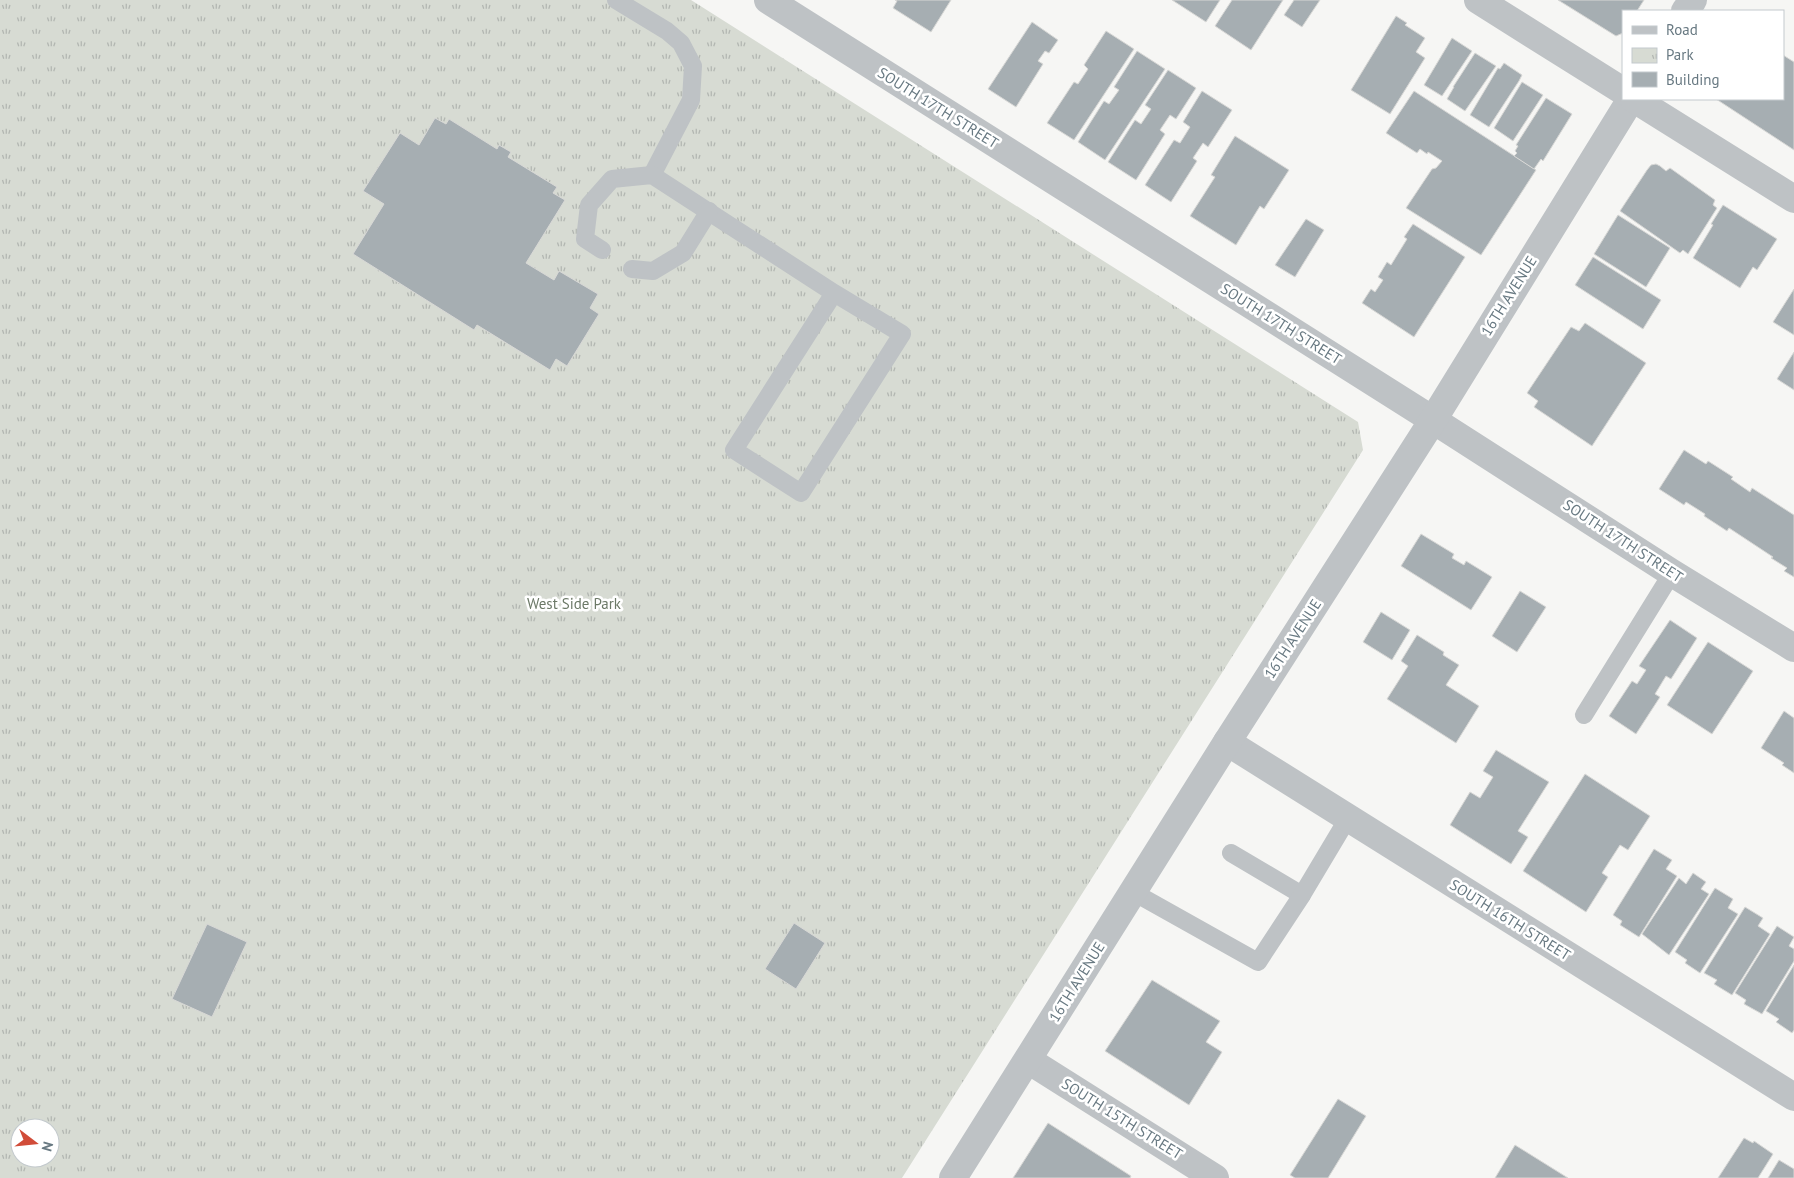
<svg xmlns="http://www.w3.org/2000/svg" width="1794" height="1178" viewBox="0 0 1794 1178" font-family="'PT Sans',sans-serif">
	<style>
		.park { fill: url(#park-tufts); fill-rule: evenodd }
		.building { fill: #a6aeb2; stroke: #d8d8d6 }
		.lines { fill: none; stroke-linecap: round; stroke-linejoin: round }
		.service { stroke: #bec2c5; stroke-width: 18 }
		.minor { stroke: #bec2c5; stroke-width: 28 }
		.tertiary { stroke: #bec2c5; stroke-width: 28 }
		.labels { text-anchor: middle; stroke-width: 5; stroke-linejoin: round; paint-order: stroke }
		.street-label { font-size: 15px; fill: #687982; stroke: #fff }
		.park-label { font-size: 15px; fill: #6c7967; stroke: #fff }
	</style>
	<defs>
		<pattern id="park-tufts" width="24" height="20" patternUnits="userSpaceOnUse" patternTransform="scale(1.25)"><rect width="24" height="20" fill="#d7dbd3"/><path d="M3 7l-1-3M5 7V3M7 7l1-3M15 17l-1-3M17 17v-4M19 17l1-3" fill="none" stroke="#b2b6b1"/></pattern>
	</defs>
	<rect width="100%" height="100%" fill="#f6f6f4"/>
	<path class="park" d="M0,0H691L1358,422L1363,450L902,1178H0ZM20,1128H50V1158H20Z"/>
	<g class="building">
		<polygon points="895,0 951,0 931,32 893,8 897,1"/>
		<polygon points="1172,0 1220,0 1206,22"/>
		<polygon points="1232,0 1283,0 1251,50 1215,26"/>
		<polygon points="1294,0 1320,0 1302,27 1284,15"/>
		<polygon points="1558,0 1644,0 1637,11 1623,11 1623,33 1616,36"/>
		<polygon points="1396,16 1407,23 1405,25 1425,38 1416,52 1425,58 1390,114 1351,90"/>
		<polygon points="1032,22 1058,40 1049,53 1045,51 1038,61 1043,64 1016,107 988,89"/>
		<polygon points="1106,31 1134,49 1074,140 1047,123 1074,82 1078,84 1088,69 1084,65"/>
		<polygon points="1452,38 1472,51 1442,96 1424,85"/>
		<polygon points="1137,51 1165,69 1105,160 1078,142 1104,101 1109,104 1119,90 1114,87"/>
		<polygon points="1475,53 1496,66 1465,111 1447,99 1454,87 1453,87"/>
		<polygon points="1783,55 1794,62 1794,150 1716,99 1783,99"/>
		<polygon points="1504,63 1522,75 1519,81 1489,127 1470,115 1498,68 1500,69"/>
		<polygon points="1168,70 1196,88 1176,119 1170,115 1160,130 1165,134 1136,180 1108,162 1135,120 1141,124 1151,109 1145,105"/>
		<polygon points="1522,82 1543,95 1513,141 1494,128"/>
		<polygon points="1202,91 1232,110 1208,147 1203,143 1193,158 1197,161 1171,202 1145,185 1174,140 1180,143 1190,127 1183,122"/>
		<polygon points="1414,91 1536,170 1481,255 1406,208 1432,169 1436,168 1442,161 1428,152 1427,154 1420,149 1417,153 1386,133"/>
		<polygon points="1546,98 1572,114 1543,161 1541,159 1534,169 1514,156 1517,153 1515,151 1518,146 1516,145"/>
		<polygon points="435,118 446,124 449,119 497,149 499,145 511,152 508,157 557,187 553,193 565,200 526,263 554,280 559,271 598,294 590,308 599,314 567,366 556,359 550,370 477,325 474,330 353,254 384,204 363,191 400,133 419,145"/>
		<polygon points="1235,136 1289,170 1264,209 1260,206 1236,245 1190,216 1215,177 1211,175"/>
		<polygon points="1656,164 1660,166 1666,171 1670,168 1715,200 1713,205 1717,208 1688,254 1683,250 1680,253 1620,211 1647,170 1651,165"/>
		<polygon points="1723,205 1777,239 1757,270 1753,267 1740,288 1693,258 1713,225 1711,224"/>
		<polygon points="1618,215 1670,248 1646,287 1594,254"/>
		<polygon points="1306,219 1324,230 1295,277 1275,265"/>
		<polygon points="1413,224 1465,257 1414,337 1362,303 1371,289 1375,292 1383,280 1378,277 1387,262 1391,265 1407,239 1404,237"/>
		<polygon points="1593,257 1661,300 1643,329 1575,285"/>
		<polygon points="1794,289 1794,335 1773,322"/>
		<polygon points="1585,323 1646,363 1592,446 1534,407 1538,401 1527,393 1571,327 1579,331"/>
		<polygon points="1794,352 1794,390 1777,379"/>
		<polygon points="1684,450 1706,464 1708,461 1733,477 1731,479 1750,492 1752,488 1794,515 1794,577 1784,571 1787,568 1771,558 1773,557 1729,528 1727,531 1704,516 1705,514 1686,502 1684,505 1659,489"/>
		<polygon points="1421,534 1454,554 1452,558 1464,565 1466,561 1492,577 1471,610 1401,566"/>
		<polygon points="1520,591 1546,607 1517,652 1492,636"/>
		<polygon points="1381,612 1410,630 1392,660 1363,642"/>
		<polygon points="1670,620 1697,638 1671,679 1666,676 1655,694 1660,697 1636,734 1609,716 1632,681 1637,684 1646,670 1639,666"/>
		<polygon points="1417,635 1444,652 1443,655 1459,665 1446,685 1479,706 1456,743 1387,699 1408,666 1401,661"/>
		<polygon points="1708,642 1753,671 1712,734 1667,705"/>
		<polygon points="1784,711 1794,718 1794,773 1782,765 1784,763 1761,748"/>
		<polygon points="1496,750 1549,782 1518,831 1528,837 1511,864 1450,825 1470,792 1480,798 1493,777 1483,771"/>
		<polygon points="1585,774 1650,816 1628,850 1620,845 1602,873 1608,877 1586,912 1523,871"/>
		<polygon points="1654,849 1672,860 1666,869 1677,876 1639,937 1620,925 1622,921 1613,915"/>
		<polygon points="1693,873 1706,882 1701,889 1709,894 1669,955 1642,934 1679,878 1686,884"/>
		<polygon points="1715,888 1733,899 1728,908 1738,914 1700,973 1685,963 1687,960 1675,952"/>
		<polygon points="1745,907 1763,918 1758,926 1770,934 1732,995 1714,984 1717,980 1704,973"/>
		<polygon points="794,923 825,943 796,989 765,969"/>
		<polygon points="207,924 247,942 212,1017 172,999"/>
		<polygon points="1777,926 1794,937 1789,946 1794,949 1794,961 1762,1014 1744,1004 1746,1000 1735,993"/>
		<polygon points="1794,965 1794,1030 1792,1033 1776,1022 1779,1019 1766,1011"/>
		<polygon points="1152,980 1220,1021 1206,1042 1222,1052 1189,1105 1105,1051"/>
		<polygon points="1338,1099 1366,1116 1328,1178 1295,1178 1290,1175"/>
		<polygon points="1048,1123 1131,1176 1130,1178 1013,1178"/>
		<polygon points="1744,1138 1753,1143 1754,1141 1773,1154 1758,1178 1718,1178"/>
		<polygon points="1515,1145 1568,1178 1495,1178"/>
		<polygon points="1779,1160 1794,1169 1794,1178 1768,1178"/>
	</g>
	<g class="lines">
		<g class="service">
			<polyline points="616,0 667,31 681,43 693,66 691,100 652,175"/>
			<polyline points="602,250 585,239 589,205 612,179 652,175 834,293 902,334 801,493 734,450 834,293"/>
			<polyline points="632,269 653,271 683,253 709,211"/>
			<polyline points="1584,715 1672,573"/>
			<polyline points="1231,853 1302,895"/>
			<polyline points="1133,892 1258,962 1302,895 1348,818"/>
		</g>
		<g class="minor">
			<polyline points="768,0 1433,420 1672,573 1794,648"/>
			<polyline points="1685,11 1693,0"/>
			<polyline points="1227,742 1794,1097"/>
			<polyline points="1028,1060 1215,1178"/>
			<polyline points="953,1178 1227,742 1433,420 1631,99"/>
		</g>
		<g class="tertiary">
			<polyline points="1478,0 1623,91"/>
			<polyline points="1634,99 1794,199"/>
		</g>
	</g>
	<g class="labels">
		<g class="street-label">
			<text transform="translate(938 108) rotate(32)" y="5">SOUTH 17TH STREET</text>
			<text transform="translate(1509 296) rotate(-58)" y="5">16TH AVENUE</text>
			<text transform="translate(1281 324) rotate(32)" y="5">SOUTH 17TH STREET</text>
			<text transform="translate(1623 541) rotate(33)" y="5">SOUTH 17TH STREET</text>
			<text transform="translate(1293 639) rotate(-57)" y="5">16TH AVENUE</text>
			<text transform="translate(1510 920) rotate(32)" y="5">SOUTH 16TH STREET</text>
			<text transform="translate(1077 982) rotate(-58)" y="5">16TH AVENUE</text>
			<text transform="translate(1122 1119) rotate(32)" y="5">SOUTH 15TH STREET</text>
		</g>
		<g class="park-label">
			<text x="574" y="609">West Side Park</text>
		</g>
	</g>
	<rect x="1622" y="10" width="162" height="90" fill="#ffffff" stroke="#c3c9cd"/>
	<rect x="1632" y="26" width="25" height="8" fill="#bec2c5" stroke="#c3c9cd"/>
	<text x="1666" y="35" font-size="15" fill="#687982">Road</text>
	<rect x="1632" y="48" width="25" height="15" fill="url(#park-tufts)" stroke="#c3c9cd"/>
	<text x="1666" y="60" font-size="15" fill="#687982">Park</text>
	<rect x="1632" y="72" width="25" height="15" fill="#a6aeb2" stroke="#c3c9cd"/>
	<text x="1666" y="85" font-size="15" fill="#687982">Building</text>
	<g transform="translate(35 1143) rotate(106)"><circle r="24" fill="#ffffff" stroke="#c3c9cd"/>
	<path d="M0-4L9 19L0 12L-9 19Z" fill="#d14c39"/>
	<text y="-8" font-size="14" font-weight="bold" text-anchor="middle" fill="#687982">N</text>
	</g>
</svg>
